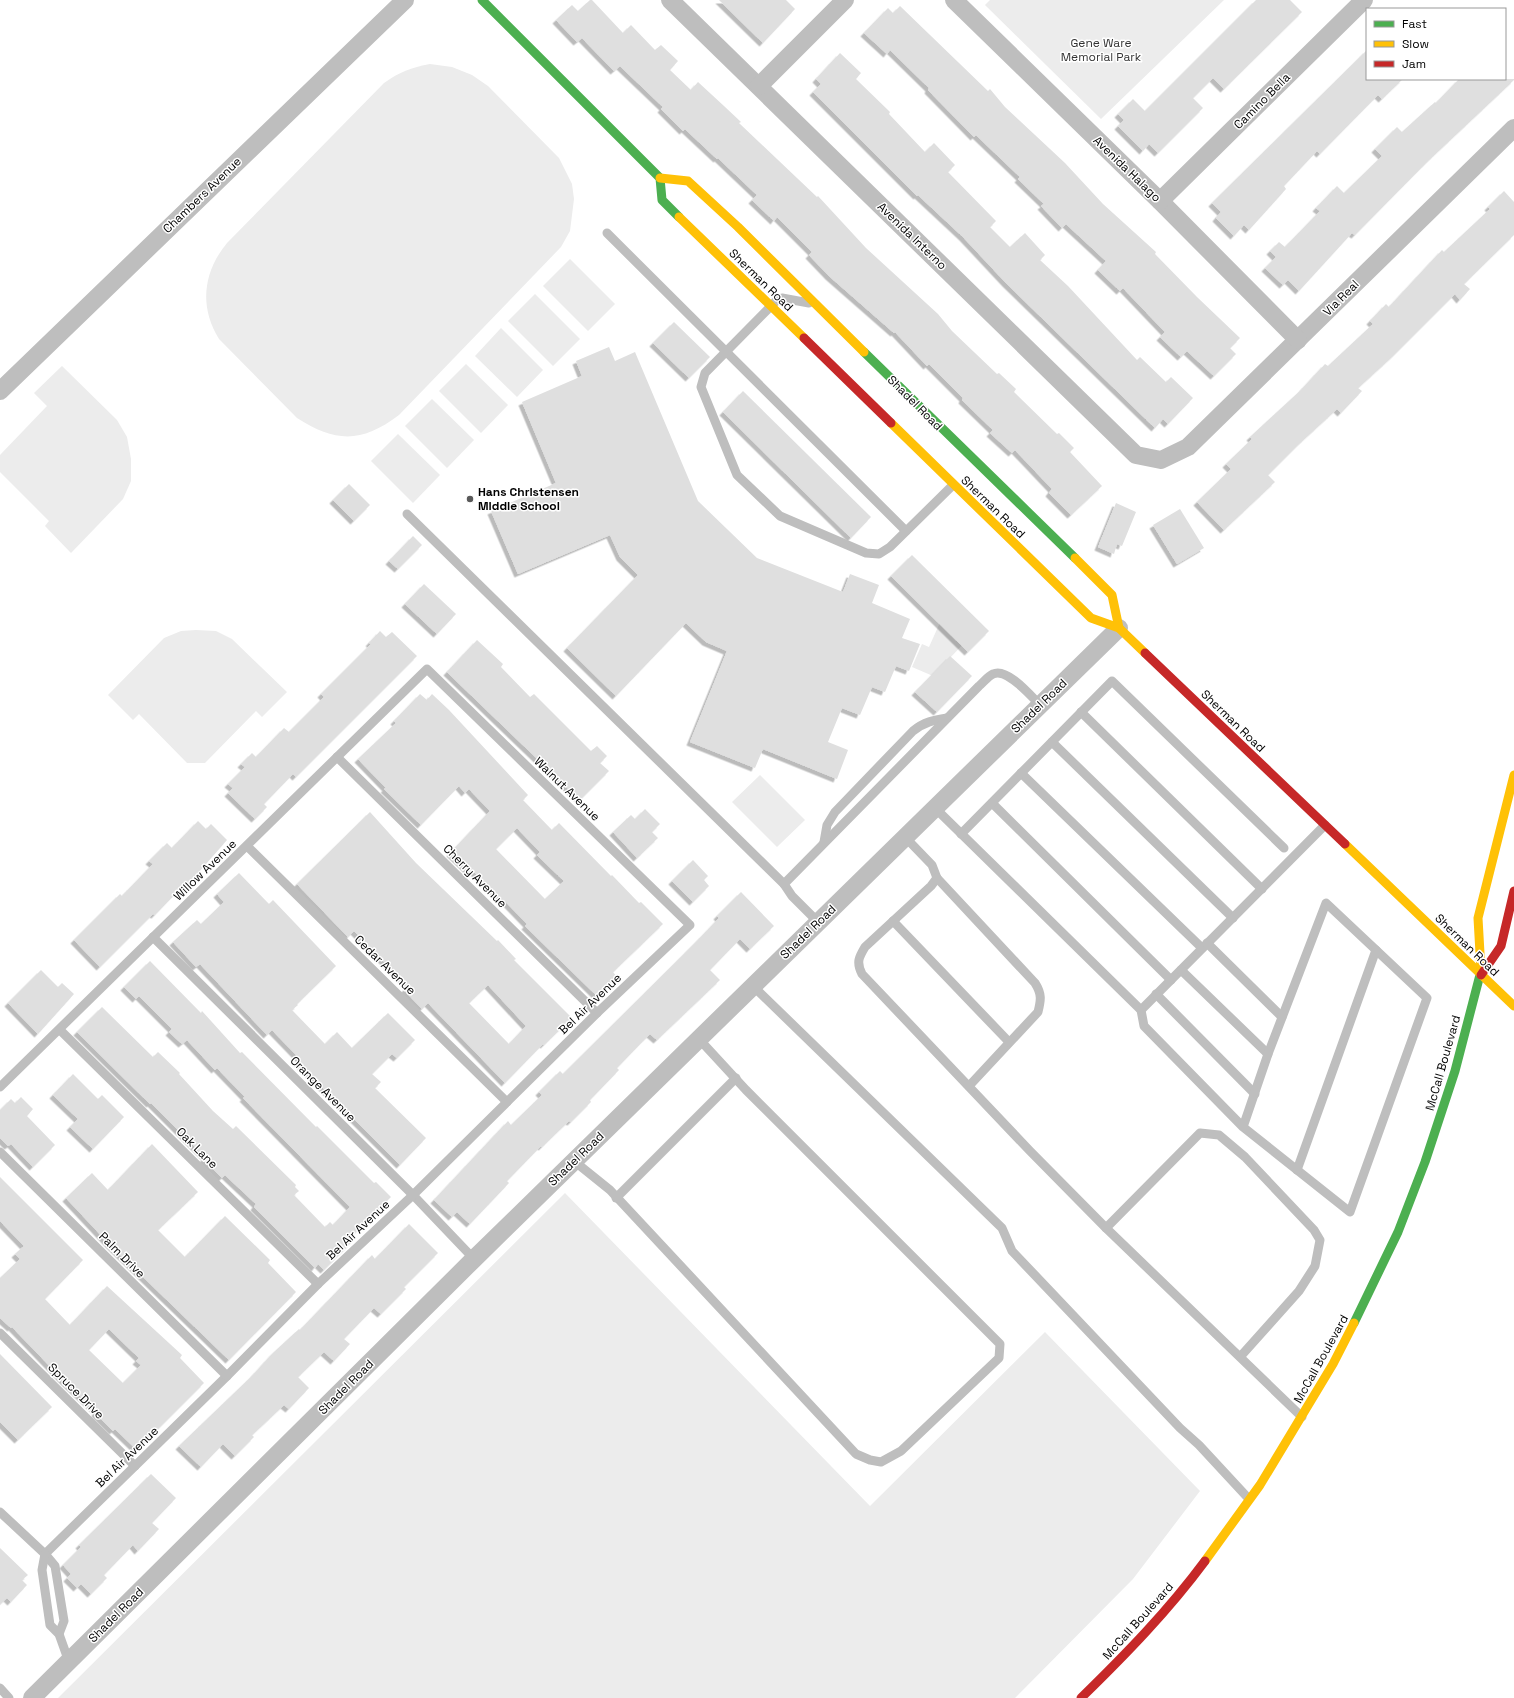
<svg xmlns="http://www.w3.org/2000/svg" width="1514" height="1698" viewBox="0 0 1514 1698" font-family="'Space Grotesk',sans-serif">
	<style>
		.green { fill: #ececec }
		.building { fill: #dfdfdf; fill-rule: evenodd; filter: url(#shadow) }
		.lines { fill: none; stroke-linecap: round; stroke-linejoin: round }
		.lane { stroke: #bebebe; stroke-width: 9 }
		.street { stroke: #bebebe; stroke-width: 18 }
		.fast { stroke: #4caf50; stroke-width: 9 }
		.slow { stroke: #ffc107; stroke-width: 9 }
		.jam { stroke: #c62828; stroke-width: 9 }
		.poi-dot { fill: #595959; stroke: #fff; stroke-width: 1.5 }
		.labels { text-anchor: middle; stroke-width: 3; stroke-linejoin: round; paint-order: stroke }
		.park-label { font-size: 12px; fill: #333; stroke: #fff }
		.street-label { font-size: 12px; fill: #000; stroke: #fff }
		.poi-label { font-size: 12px; font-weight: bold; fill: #000; stroke: #fff; text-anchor: start }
	</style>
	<defs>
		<filter id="shadow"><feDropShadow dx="-3.5" dy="3.5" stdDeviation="0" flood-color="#0004"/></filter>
	</defs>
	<rect width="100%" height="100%" fill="#fff"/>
	<g class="green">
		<polygon points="990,0 1224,0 1101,119 985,5"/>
		<path d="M430,64L452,67L472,75L488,86L559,158L572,184L574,199L570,231L561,247L399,415C362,443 336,443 297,418L219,339C199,307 203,272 227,243L384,83C399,72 413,67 430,64Z"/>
		<polygon points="570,259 615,304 588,331 543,286"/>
		<polygon points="535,294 580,339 553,366 508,321"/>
		<polygon points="501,328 543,370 517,397 475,356"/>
		<polygon points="466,364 508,405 481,433 439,391"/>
		<polygon points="62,366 117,420 127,437 131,459 131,481 123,499 71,553 45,526 49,521 0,472 0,455 47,406 34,393"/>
		<polygon points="432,399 474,440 447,468 405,426"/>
		<polygon points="398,434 440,475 413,503 371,461"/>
		<polygon points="942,618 966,641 933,676 912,667 922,644 929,647"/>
		<polygon points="196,630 216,631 232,639 287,692 262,717 256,711 205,763 187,763 139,714 133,720 108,695 164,638 181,631"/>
		<polygon points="760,775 805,820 777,847 732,802"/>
		<polygon points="565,1193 870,1506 1045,1332 1200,1491 1133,1579 1015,1698 58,1698"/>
	</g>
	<g class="building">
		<polygon points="590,0 592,0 623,33 631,25 655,50 661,45 678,61 670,70 691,90 698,82 724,106 741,122 739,123 817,197 818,196 866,248 938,314 952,331 997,374 999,373 1016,389 1014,392 1057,434 1059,433 1074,448 1070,452 1102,486 1071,515 1049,493 1052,489 1015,450 1012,453 990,433 993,430 962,400 963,398 929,364 927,366 895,332 894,333 829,276 809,255 812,252 777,217 774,221 752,200 757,195 718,158 717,159 685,129 683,131 661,109 663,107 620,66 614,71 582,38 577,42 556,20 572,5 578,11"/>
		<polygon points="719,0 786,0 795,9 763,43"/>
		<polygon points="1256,0 1290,0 1302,12 1224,89 1213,78 1193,98 1203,108 1158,153 1149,144 1143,151 1118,126 1124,120 1118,114 1133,99 1145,111"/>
		<polygon points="900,6 988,91 990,89 1005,107 1065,163 1103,204 1156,252 1155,254 1197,297 1240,338 1230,348 1236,354 1214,376 1187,351 1181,357 1160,337 1165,332 1123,288 1120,291 1098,270 1106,261 1066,224 1062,228 1041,206 1044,204 1018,179 1020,177 976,135 974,137 928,90 929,88 890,50 887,54 864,33 888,8 893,13"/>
		<polygon points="1367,50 1367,79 1403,79 1382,99 1378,95 1320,154 1317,151 1284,186 1286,189 1249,230 1244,225 1234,236 1216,218 1221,212 1212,203"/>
		<polygon points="840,53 861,73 856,79 890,112 889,114 925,152 934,143 955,165 948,172 996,221 990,227 1010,247 1025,233 1045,255 1040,260 1068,286 1137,360 1140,357 1166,382 1171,377 1193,398 1168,424 1163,419 1155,428 1006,283 963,237 918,195 917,196 813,92 821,84 816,79"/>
		<polygon points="1459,79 1514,79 1514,80 1429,160 1355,235 1352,233 1299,291 1288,280 1283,285 1265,268 1276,257 1270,251 1279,242 1285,247 1320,211 1316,208 1337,186 1344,193 1382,156 1375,149 1397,127 1402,132 1435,102 1436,103"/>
		<polygon points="1504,191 1514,202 1514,235 1464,284 1470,289 1460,300 1455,294 1393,356 1358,388 1362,391 1341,413 1337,409 1300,443 1268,475 1275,482 1224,530 1197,502 1231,469 1226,464 1252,439 1250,437 1301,390 1325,364 1328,366 1373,324 1370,321 1386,304 1389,307 1442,250 1444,252 1490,209 1488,207"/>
		<polygon points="674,322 710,357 689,378 653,343"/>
		<polygon points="609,347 615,361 635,352 698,501 757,558 843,592 850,574 879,585 872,603 910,619 902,638 920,644 909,671 896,666 885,692 872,687 860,715 842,708 828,742 848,750 837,779 763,749 755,768 690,742 727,651 706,642 686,623 616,696 567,648 638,575 620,557 610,535 518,574 491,511 556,483 522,402 582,376 576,361"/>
		<polygon points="743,391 871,517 851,538 723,412"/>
		<polygon points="349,484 370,505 354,521 333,500"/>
		<polygon points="1116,503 1136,512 1122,546 1117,544 1114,554 1098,547"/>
		<polygon points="1180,509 1204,548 1177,564 1153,525"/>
		<polygon points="413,536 422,545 398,569 389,561"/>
		<polygon points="912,555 989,631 968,652 891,576"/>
		<polygon points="424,584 456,614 437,634 405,604"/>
		<polygon points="380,631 386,637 392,632 417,656 296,777 293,774 264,804 267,807 255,819 228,793 233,788 228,784 245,767 241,764 252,753 256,757 284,728 289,732 324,697 321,694 371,644 369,643"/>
		<polygon points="477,640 503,664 501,667 530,697 534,694 591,751 597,746 607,756 600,763 609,771 580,800 447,672"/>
		<polygon points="950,656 972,676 937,712 915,692"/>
		<path d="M420,694L427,700L432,694L449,710L528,795L523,800L552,830L559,823L611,876L612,875L639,903L641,902L663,924L613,972L617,977L597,996L525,926L527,924L500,896L499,897L474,872L472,874L450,853L490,811L469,789L465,793L459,786L421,825L384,789L386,788L358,759L396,723L394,721ZM517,828L540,852L537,855L564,881L545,899L496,849Z"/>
		<polygon points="645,809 660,824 652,832 658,838 637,858 613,832 631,815 635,819"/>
		<path d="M370,812L416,863L497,941L498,940L516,959L514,960L572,1018L544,1045L543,1044L505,1083L428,1003L422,1009L404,990L408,986L354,931L348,937L297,884ZM488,985L526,1026L509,1044L469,1003Z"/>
		<polygon points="198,821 206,829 211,824 227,840 181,892 179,890 155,915 153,914 100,967 74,940 120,894 122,896 153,864 149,861 167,843 172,848"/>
		<polygon points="693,860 708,876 704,880 709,886 693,902 672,881"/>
		<polygon points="239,873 269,904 273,900 336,966 297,1004 298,1005 292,1010 325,1044 337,1032 352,1048 388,1013 415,1040 397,1058 392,1054 372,1074 381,1082 375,1088 426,1138 400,1165 297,1062 300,1059 272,1030 267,1035 200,964 196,967 173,942 197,920 201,924 224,902 217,894"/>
		<polygon points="741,892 774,926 750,949 740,939 710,970 720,980 657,1040 650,1034 645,1039 617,1068 619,1070 590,1100 591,1102 571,1122 569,1121 542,1147 541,1146 507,1181 509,1183 470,1224 457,1212 452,1217 434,1200 508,1121 511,1125 542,1095 539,1092 560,1071 563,1074 697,941 719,918 717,916"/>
		<polygon points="150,961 201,1013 202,1011 240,1053 242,1052 316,1127 317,1126 374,1183 376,1182 391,1197 348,1240 351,1243 324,1270 318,1264 315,1268 254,1207 256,1204 225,1175 222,1178 203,1159 205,1157 151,1103 150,1104 77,1032 102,1007 153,1057 158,1052 180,1073 179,1074 213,1111 233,1129 236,1126 296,1185 295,1187 299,1191 294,1195 325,1227 330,1222 333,1225 350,1207 243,1098 245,1097 217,1068 215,1070 187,1040 182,1044 169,1032 172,1029 139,996 136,999 124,987"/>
		<polygon points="41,970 58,987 62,983 74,994 38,1034 8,1003"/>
		<polygon points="73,1074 98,1099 102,1095 124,1117 93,1149 70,1127 78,1119 53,1095"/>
		<polygon points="21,1097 33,1109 27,1116 55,1145 33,1167 11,1144 8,1146 0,1138 0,1110 11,1099 15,1103"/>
		<polygon points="152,1144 198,1192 158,1230 185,1257 225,1216 270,1260 268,1263 296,1292 229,1360 110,1245 66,1198 92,1173 108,1190"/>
		<path d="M0,1177L83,1260L45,1299L70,1325L107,1286L182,1355L180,1358L204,1383L137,1450L115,1429L113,1431L95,1413L96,1411L64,1381L12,1327L11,1328L0,1318V1278L20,1259L15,1254L24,1246L0,1221ZM109,1329L139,1358L136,1361L141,1365L123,1383L89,1350Z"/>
		<polygon points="409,1224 438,1253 404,1287 406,1289 381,1314 374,1308 344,1339 350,1344 334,1361 324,1352 298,1377 309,1388 289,1409 284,1405 252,1435 254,1437 235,1456 223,1444 201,1467 179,1446 253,1375 273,1353 299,1329 300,1330 372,1255 375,1259"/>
		<polygon points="0,1354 52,1407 18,1440 0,1422"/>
		<polygon points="151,1474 176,1498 152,1523 159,1529 138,1551 133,1545 104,1575 107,1578 91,1594 81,1584 77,1588 67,1578 71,1574 63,1565 81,1547 79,1545"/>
		<polygon points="0,1548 28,1575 22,1580 27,1585 11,1602 7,1598 0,1604"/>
	</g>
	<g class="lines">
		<g class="lane">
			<polyline points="607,233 906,531"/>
			<polyline points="809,303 782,298 776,301 705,373 701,387 737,475 780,516 866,553 879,554 890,547 953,485"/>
			<polyline points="407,514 784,884"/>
			<polyline points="1081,712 1262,889"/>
			<polyline points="1052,742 1233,918"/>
			<polyline points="337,757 597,1013"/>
			<polyline points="1021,773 1202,948"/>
			<polyline points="992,803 1171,980"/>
			<polyline points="935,808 1141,1010 1325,825"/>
			<polyline points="961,834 1112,681 1284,848"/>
			<path d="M905,837L932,865L937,878L931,886L865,947C859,957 856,962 862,974L1030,1151L1106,1228"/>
			<path d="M824,842L827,825L835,812L913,731C924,722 934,720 947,718"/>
			<polyline points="247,846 507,1102"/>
			<path d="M937,878L1035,983C1042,994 1041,1000 1038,1012L969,1086"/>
			<polyline points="893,921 1009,1042"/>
			<path d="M818,922L792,896L784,884L979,686C983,683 988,676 993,674C1007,667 1031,696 1040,705"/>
			<polyline points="153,937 413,1195 474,1259"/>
			<polyline points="1207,943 1282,1017"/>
			<polyline points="1181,970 1268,1054"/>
			<polyline points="753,986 1002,1228 1012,1251 1180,1428 1199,1445 1249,1499"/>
			<polyline points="1156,994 1255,1094"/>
			<polyline points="1141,1010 1144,1026 1243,1127 1350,1212 1427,998 1326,903 1268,1054 1243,1127"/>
			<polyline points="60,1030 318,1284"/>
			<polyline points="0,1087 427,669 690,925 597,1013 413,1195 318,1284 227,1376 45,1554"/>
			<polyline points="0,1152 227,1376"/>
			<polyline points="574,1161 610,1190 856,1454 870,1460 881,1462 901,1451 999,1358 1000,1344 746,1090 699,1039"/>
			<polyline points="1297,1170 1376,950"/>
			<polyline points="616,1198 736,1078"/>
			<polyline points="0,1333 135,1466"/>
			<polyline points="1240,1357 1299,1291 1315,1266 1320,1240 1314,1230 1245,1157 1219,1135 1200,1133 1106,1228 1302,1417"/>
			<polyline points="0,1512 45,1554 55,1566 64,1621 59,1634"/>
			<polyline points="45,1554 42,1570 50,1625 59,1634 69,1662"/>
			<polyline points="0,1688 9,1698"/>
		</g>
		<g class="street">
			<polyline points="670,0 1136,455 1161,460 1188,447 1514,128"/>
			<polyline points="954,0 1160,201 1298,340"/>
			<polyline points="759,86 845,0"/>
			<polyline points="1160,201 1364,0"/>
			<polyline points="0,391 405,0"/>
			<polyline points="32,1698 474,1259 1119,628"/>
		</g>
		<g class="fast">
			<polyline points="482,0 660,178 662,200 679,217"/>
			<polyline points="864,352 1075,558"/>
			<polyline points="1354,1323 1398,1232 1425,1162 1455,1071 1481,971"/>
		</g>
		<g class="slow">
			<polyline points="660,178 688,181 738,227 864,352"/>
			<polyline points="679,217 804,338"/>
			<polyline points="891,423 1091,618 1119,628 1145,653"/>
			<polyline points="1075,558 1112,595 1119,628"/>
			<polyline points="1345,844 1514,1006"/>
			<polyline points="1481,971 1478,918 1514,775"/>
			<polyline points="1205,1561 1260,1485 1333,1364 1354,1323"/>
		</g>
		<g class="jam">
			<polyline points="804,338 891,423"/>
			<polyline points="1145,653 1345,844"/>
			<polyline points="1481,975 1501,946 1514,891"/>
			<path d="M1081,1698C1125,1655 1168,1611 1205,1561"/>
		</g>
	</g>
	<circle class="poi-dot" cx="470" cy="499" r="4"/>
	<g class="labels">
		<g class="park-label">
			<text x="1101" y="47">Gene Ware<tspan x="1101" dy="14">Memorial Park</tspan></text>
		</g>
		<g class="street-label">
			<text transform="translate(1262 101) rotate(-45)" y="4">Camino Bella</text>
			<text transform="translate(1127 169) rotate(44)" y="4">Avenida Halago</text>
			<text transform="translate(202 195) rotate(-44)" y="4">Chambers Avenue</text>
			<text transform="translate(912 236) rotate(44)" y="4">Avenida Interno</text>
			<text transform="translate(761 280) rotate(44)" y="4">Sherman Road</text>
			<text transform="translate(1341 298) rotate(-45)" y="4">Via Real</text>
			<text transform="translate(915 403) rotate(45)" y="4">Shadel Road</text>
			<text transform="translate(993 507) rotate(44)" y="4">Sherman Road</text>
			<text transform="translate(1039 706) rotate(-44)" y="4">Shadel Road</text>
			<text transform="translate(1233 721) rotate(44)" y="4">Sherman Road</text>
			<text transform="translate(567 789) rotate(44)" y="4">Walnut Avenue</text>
			<text transform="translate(205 870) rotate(-44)" y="4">Willow Avenue</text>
			<text transform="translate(475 876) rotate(45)" y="4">Cherry Avenue</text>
			<text transform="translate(808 932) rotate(-44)" y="4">Shadel Road</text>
			<text transform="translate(1467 945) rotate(44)" y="4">Sherman Road</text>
			<text transform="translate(385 965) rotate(44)" y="4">Cedar Avenue</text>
			<text transform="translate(590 1004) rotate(-44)" y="4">Bel Air Avenue</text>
			<text transform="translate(1443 1063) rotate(-74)" y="4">McCall Boulevard</text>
			<text transform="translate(323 1089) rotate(45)" y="4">Orange Avenue</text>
			<text transform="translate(197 1148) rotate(45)" y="4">Oak Lane</text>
			<text transform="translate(576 1159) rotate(-44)" y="4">Shadel Road</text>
			<text transform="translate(358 1230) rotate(-43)" y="4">Bel Air Avenue</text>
			<text transform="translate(122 1255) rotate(45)" y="4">Palm Drive</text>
			<text transform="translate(1321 1359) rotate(-61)" y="4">McCall Boulevard</text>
			<text transform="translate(346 1387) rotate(-45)" y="4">Shadel Road</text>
			<text transform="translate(76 1391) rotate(45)" y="4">Spruce Drive</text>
			<text transform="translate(127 1457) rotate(-44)" y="4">Bel Air Avenue</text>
			<text transform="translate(116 1615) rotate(-45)" y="4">Shadel Road</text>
			<text transform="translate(1138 1621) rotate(-48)" y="4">McCall Boulevard</text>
		</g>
		<g class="poi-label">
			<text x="478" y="496">Hans Christensen<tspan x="478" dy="14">Middle School</tspan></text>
		</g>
	</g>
	<rect x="1366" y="8" width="140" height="72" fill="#ffffff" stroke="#999999"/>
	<rect x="1374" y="21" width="20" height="6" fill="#4caf50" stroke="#999999"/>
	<text x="1402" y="28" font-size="12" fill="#000000">Fast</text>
	<rect x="1374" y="41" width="20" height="6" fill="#ffc107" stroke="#999999"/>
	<text x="1402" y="48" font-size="12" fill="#000000">Slow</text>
	<rect x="1374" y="61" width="20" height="6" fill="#c62828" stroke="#999999"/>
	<text x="1402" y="68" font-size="12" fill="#000000">Jam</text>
</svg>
